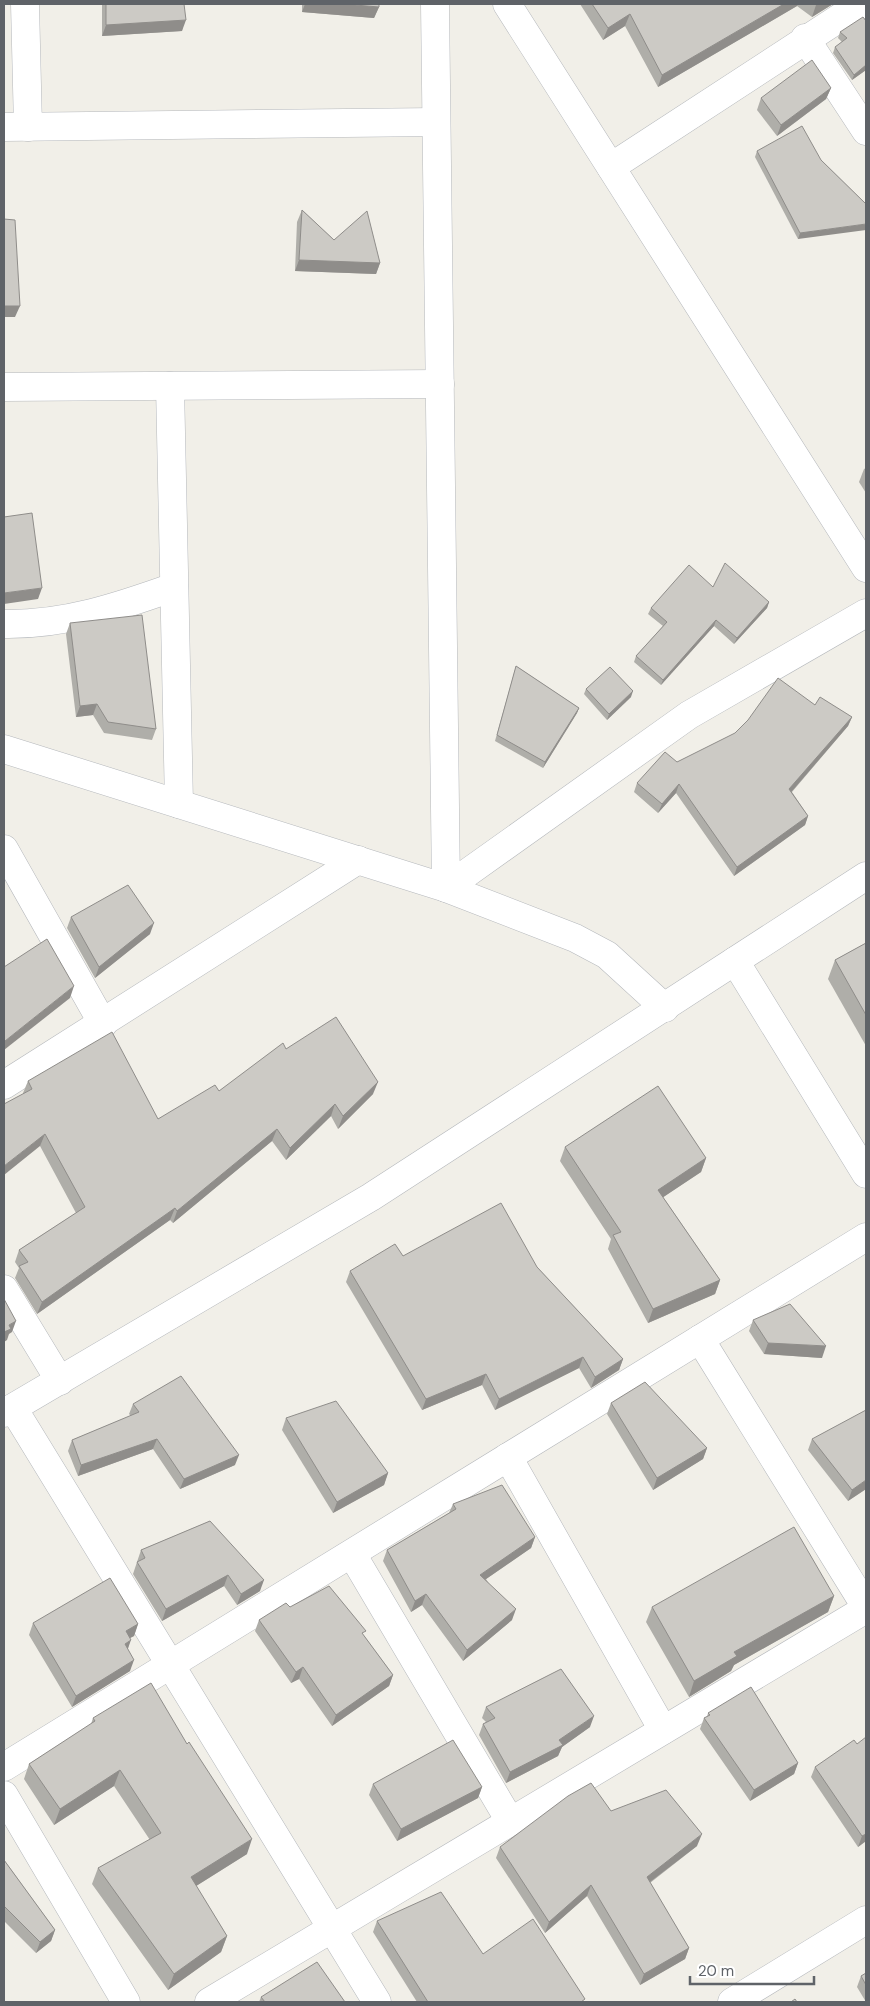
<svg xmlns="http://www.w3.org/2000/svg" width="870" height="2006" viewBox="0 0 870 2006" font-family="'DM Sans',sans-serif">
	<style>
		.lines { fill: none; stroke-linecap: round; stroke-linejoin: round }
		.minor-casing { stroke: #b5b8bc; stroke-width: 29 }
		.minor { stroke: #fff; stroke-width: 28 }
		.wall { fill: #afaea9 }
		.shaded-wall { fill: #8f8d8a }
		.building { fill: #cccac5; stroke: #8f8d8a }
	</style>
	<rect width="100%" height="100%" fill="#f1efe8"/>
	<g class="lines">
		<g class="minor-casing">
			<g id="minor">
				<polyline points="25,4 28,127"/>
				<polyline points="435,4 446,888 689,715 866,613"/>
				<polyline points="507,4 866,568"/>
				<polyline points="805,38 866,131"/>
				<polyline points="4,127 436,122"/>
				<polyline points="611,167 861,4"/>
				<polyline points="170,386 179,804"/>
				<polyline points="4,387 440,384"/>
				<path d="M4,624C64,625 118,607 174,587"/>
				<polyline points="4,749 446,888 575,938 607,955 665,1008"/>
				<polyline points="4,849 103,1024"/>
				<polyline points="735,961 866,1174"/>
				<polyline points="4,1085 358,860"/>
				<polyline points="4,1289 60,1381"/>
				<polyline points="700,1339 866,1607"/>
				<polyline points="13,1408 377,2002"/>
				<polyline points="4,1413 371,1197 866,876"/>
				<polyline points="508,1457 663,1730"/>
				<polyline points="352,1554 510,1821"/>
				<polyline points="4,1767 866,1237"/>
				<polyline points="4,1795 126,2002"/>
				<polyline points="209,2002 866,1609"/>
				<polyline points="732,2002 866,1920"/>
			</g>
		</g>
		<use href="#minor" class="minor"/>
	</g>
	<g class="wall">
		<polygon points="102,4 184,4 182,31 102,36"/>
		<polygon points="302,4 379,4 379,7 374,18 302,12"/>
		<polygon points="580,4 833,4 812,17 797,6 658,87 625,26 603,40"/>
		<polygon points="866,21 866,70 852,80 833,53 835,47 842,42 838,38 840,32"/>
		<polygon points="831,88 826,99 777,136 757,110 761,98"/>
		<polygon points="757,151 821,160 866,204 798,239 755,157"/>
		<polygon points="302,210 334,240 380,263 376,274 295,271 297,222"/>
		<polygon points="866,468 866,493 859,482 864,469"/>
		<polygon points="713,587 769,602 767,608 734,644 714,626 661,685 634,662 636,656 663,626 648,614 651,608"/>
		<polygon points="70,623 156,729 152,740 104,733 93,715 76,717 66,634"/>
		<polygon points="516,666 579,708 577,713 543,768 495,741"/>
		<polygon points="586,689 631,697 607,720 584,694"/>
		<polygon points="815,705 852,717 848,726 792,792 808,816 805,825 734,876 676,793 658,813 634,792 637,783 677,762"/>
		<polygon points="71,917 150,934 95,978 67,928"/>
		<polygon points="866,943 866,1046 828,979 835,960"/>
		<polygon points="286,1049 373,1094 338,1129 331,1116 286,1160 272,1141 173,1223 170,1220 37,1314 15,1278 19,1268 15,1262 19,1250 76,1213 40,1146 23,1093 28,1081 158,1119 219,1091"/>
		<polygon points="565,1147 706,1158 701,1172 663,1197 720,1280 715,1294 648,1323 608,1249 611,1239 560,1161"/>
		<polygon points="403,1256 537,1267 623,1359 619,1370 591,1388 579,1368 495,1410 482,1385 422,1410 346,1282 350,1271"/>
		<polygon points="753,1320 822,1358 764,1354 749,1331"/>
		<polygon points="611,1403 707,1448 703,1459 653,1490 607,1414"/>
		<polygon points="133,1404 235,1465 180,1489 153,1449 78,1476 68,1451 72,1440 131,1416 129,1414"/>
		<polygon points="286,1418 388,1473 384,1485 333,1513 282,1430"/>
		<polygon points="812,1439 866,1489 848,1501 808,1450"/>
		<polygon points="453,1504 535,1537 531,1548 486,1579 512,1620 463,1661 422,1605 411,1612 383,1561 387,1550 449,1513"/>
		<polygon points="210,1521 260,1591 237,1605 224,1586 162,1621 133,1574 141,1550"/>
		<polygon points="834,1596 828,1612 734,1665 731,1671 689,1697 646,1622 652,1607"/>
		<polygon points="290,1607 364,1636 393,1675 389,1686 332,1726 299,1679 291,1683 255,1631 259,1620"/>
		<polygon points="33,1623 138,1624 134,1636 130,1638 128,1649 130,1671 72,1707 29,1635"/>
		<polygon points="486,1707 590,1727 562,1747 558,1756 506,1783 479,1735 483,1724 486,1722 482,1718"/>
		<polygon points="708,1713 798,1763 794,1774 750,1801 700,1729 704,1718 707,1717"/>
		<polygon points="93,1718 247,1854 196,1886 227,1936 221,1952 168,1990 92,1884 98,1868 150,1840 114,1786 54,1825 24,1779 29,1764 91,1724"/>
		<polygon points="857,1744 866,1841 858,1847 811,1777 815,1767"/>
		<polygon points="373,1784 482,1787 478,1798 397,1841 369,1795"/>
		<polygon points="611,1811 697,1846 650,1883 689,1948 685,1959 640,1985 587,1896 545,1933 496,1858 500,1847"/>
		<polygon points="4,1860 55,1930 51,1941 36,1953 4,1921"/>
		<polygon points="377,1921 483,1954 584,2002 417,2002 373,1932"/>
		<polygon points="866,1973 866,2002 857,1987 861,1976"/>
		<polygon points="261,1997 345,2002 259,2002"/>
	</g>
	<g class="shaded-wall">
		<polygon points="305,4 343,4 379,7 374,18 302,12"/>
		<polygon points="784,4 798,4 797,6 658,87 662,75"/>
		<polygon points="818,4 833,4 812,17 816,5"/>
		<polygon points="630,14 625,26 603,40 608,28"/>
		<polygon points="186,20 182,31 102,36 106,25"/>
		<polygon points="866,65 866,70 852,80 854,75"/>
		<polygon points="831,88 826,99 777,136 781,125"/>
		<polygon points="866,224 866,230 798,239 800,233"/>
		<polygon points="299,260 380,263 376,274 295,271"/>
		<polygon points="4,306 20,306 15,317 4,317"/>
		<polygon points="42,588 38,599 4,604 4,593"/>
		<polygon points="769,602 767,608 734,644 737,638"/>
		<polygon points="716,620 714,626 661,685 663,680"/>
		<polygon points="633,691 631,697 607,720 609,714"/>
		<polygon points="97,704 93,715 76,717 80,706"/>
		<polygon points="579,708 577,713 543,768 545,762"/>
		<polygon points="852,717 848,726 786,798 789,789"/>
		<polygon points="679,784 676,793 658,813 662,804"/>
		<polygon points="808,816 805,825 734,876 737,867"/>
		<polygon points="154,923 150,934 95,978 99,967"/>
		<polygon points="74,986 70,998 4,1050 4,1045 5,1041"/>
		<polygon points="378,1082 373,1094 338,1129 343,1116"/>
		<polygon points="335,1104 331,1116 286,1160 290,1148"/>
		<polygon points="277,1129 272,1141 173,1223 177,1211"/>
		<polygon points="45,1134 40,1146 4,1175 4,1166"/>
		<polygon points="706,1158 701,1172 653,1204 658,1190"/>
		<polygon points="175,1208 170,1220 37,1314 42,1302"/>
		<polygon points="720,1280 715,1294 648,1323 653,1309"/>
		<polygon points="16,1321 12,1332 9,1334 7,1340 4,1342 4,1332 9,1325"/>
		<polygon points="768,1343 826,1346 822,1358 764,1354"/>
		<polygon points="583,1357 579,1368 495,1410 499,1399"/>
		<polygon points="623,1359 619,1370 591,1388 595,1377"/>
		<polygon points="486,1374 482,1385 422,1410 426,1399"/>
		<polygon points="157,1439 153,1449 78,1476 81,1465"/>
		<polygon points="707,1448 703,1459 653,1490 657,1478"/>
		<polygon points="239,1455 235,1465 180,1489 184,1479"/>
		<polygon points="388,1473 384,1485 333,1513 337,1502"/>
		<polygon points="866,1480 866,1489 848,1501 852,1490"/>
		<polygon points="535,1537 531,1548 476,1586 480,1575"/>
		<polygon points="228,1575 224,1586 162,1621 166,1609"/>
		<polygon points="264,1580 260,1591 237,1605 241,1594"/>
		<polygon points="426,1594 422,1605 411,1612 415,1601"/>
		<polygon points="834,1596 828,1612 734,1665 731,1671 689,1697 694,1681 734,1652"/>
		<polygon points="516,1609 512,1620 463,1661 467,1650"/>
		<polygon points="138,1624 134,1636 122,1642 126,1631"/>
		<polygon points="131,1640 127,1651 125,1644"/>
		<polygon points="134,1660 130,1671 72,1707 76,1696"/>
		<polygon points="303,1667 299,1679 291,1683 296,1672"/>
		<polygon points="393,1675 389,1686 332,1726 336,1715"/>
		<polygon points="594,1716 590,1727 562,1747 558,1756 506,1783 510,1772 559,1740"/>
		<polygon points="798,1763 794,1774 750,1801 754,1790"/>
		<polygon points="120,1770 114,1786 54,1825 60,1809"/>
		<polygon points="482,1787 478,1798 397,1841 401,1829"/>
		<polygon points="702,1834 697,1846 642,1888 647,1877"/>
		<polygon points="866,1834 866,1841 858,1847 862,1836"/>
		<polygon points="252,1839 247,1854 185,1893 191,1877"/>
		<polygon points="591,1885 587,1896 545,1933 549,1922"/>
		<polygon points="55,1930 51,1941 36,1953 40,1942"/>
		<polygon points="227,1936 221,1952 168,1990 174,1974"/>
		<polygon points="689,1948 685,1959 640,1985 644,1974"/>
	</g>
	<g class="building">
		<polygon points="106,4 184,4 186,20 106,25"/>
		<polygon points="343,4 379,4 379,7"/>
		<polygon points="592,4 784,4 662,75 630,14 608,28"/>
		<polygon points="863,17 866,21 866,65 854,75 835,47 847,38 840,32"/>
		<polygon points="812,60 831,88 781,125 761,98"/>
		<polygon points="802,126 821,160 866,204 866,224 800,233 757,151"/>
		<polygon points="302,210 334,240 367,211 380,263 299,260"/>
		<polygon points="4,219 15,220 20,306 4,306"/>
		<polygon points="32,513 42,588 4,593 4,517"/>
		<polygon points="725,563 769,602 737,638 716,620 663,680 636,656 667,622 651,608 689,565 713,587"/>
		<polygon points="142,615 156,729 108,722 97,704 80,706 70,623"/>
		<polygon points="516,666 579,708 545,762 497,735"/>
		<polygon points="610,667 633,691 609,714 586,689"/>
		<polygon points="778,678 815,705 820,697 852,717 789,789 808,816 737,867 679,784 662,804 637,783 665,752 677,762 735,733 748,720"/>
		<polygon points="128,885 154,923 99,967 71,917"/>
		<polygon points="47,939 74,986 5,1041 4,1038 4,967"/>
		<polygon points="866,943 866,1015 835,960"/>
		<polygon points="336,1017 378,1082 343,1116 335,1104 290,1148 277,1129 177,1211 175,1208 42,1302 19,1266 28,1262 19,1250 85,1207 45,1134 4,1166 4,1104 32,1089 28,1081 112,1032 158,1119 215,1085 219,1091 283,1043 286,1049"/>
		<polygon points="658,1086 706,1158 658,1190 720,1280 653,1309 613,1235 621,1232 565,1147"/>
		<polygon points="501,1203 537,1267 623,1359 595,1377 583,1357 499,1399 486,1374 426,1399 350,1271 395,1244 403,1256"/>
		<polygon points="4,1299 16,1321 9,1325 11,1329 4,1332"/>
		<polygon points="790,1304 826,1346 768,1343 753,1320"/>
		<polygon points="181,1376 239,1455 184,1479 157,1439 81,1465 72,1440 139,1412 133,1404"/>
		<polygon points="645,1382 707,1448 657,1478 611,1403"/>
		<polygon points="336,1401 388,1473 337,1502 286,1418"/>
		<polygon points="866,1410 866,1480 852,1490 812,1439"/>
		<polygon points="502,1485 535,1537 480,1575 516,1609 467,1650 426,1594 415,1601 387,1550 456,1509 453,1504"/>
		<polygon points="210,1521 264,1580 241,1594 228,1575 166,1609 137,1562 145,1558 141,1550"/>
		<polygon points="794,1527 834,1596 734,1652 737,1656 694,1681 652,1607"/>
		<polygon points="110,1578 138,1624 126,1631 131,1640 125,1644 134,1660 76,1696 33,1623"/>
		<polygon points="329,1586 366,1631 362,1633 393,1675 336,1715 303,1667 296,1672 259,1620 286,1603 290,1607"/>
		<polygon points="561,1669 594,1716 559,1740 563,1745 510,1772 483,1724 495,1718 486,1707"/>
		<polygon points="151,1683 187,1744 189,1742 252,1839 191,1877 227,1936 174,1974 98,1868 161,1833 120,1770 60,1809 29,1764 95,1721 93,1718"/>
		<polygon points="751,1687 798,1763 754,1790 704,1718 710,1715 708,1713"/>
		<polygon points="866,1737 866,1834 862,1836 815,1767 854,1740 857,1744"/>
		<polygon points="453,1740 482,1787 401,1829 373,1784"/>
		<polygon points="591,1783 611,1811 666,1790 702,1834 647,1877 689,1948 644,1974 591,1885 549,1922 500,1847 568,1796"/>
		<polygon points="4,1860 55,1930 40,1942 4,1906"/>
		<polygon points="441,1892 483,1954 533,1919 585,1999 581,2002 428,2002 377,1921"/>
		<polygon points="317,1962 345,2002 265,2002 261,1997"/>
		<polygon points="866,1973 866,1985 861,1976"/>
		<polygon points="795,1999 797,2002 791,2002"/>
	</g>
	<rect width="870" height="2006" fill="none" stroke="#5f6368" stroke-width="10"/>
	<path d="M690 1976v8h124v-8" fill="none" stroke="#5f6368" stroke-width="2.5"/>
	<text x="698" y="1976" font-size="15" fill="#5f6368" stroke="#ffffff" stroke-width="4" paint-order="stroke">20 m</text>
</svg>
